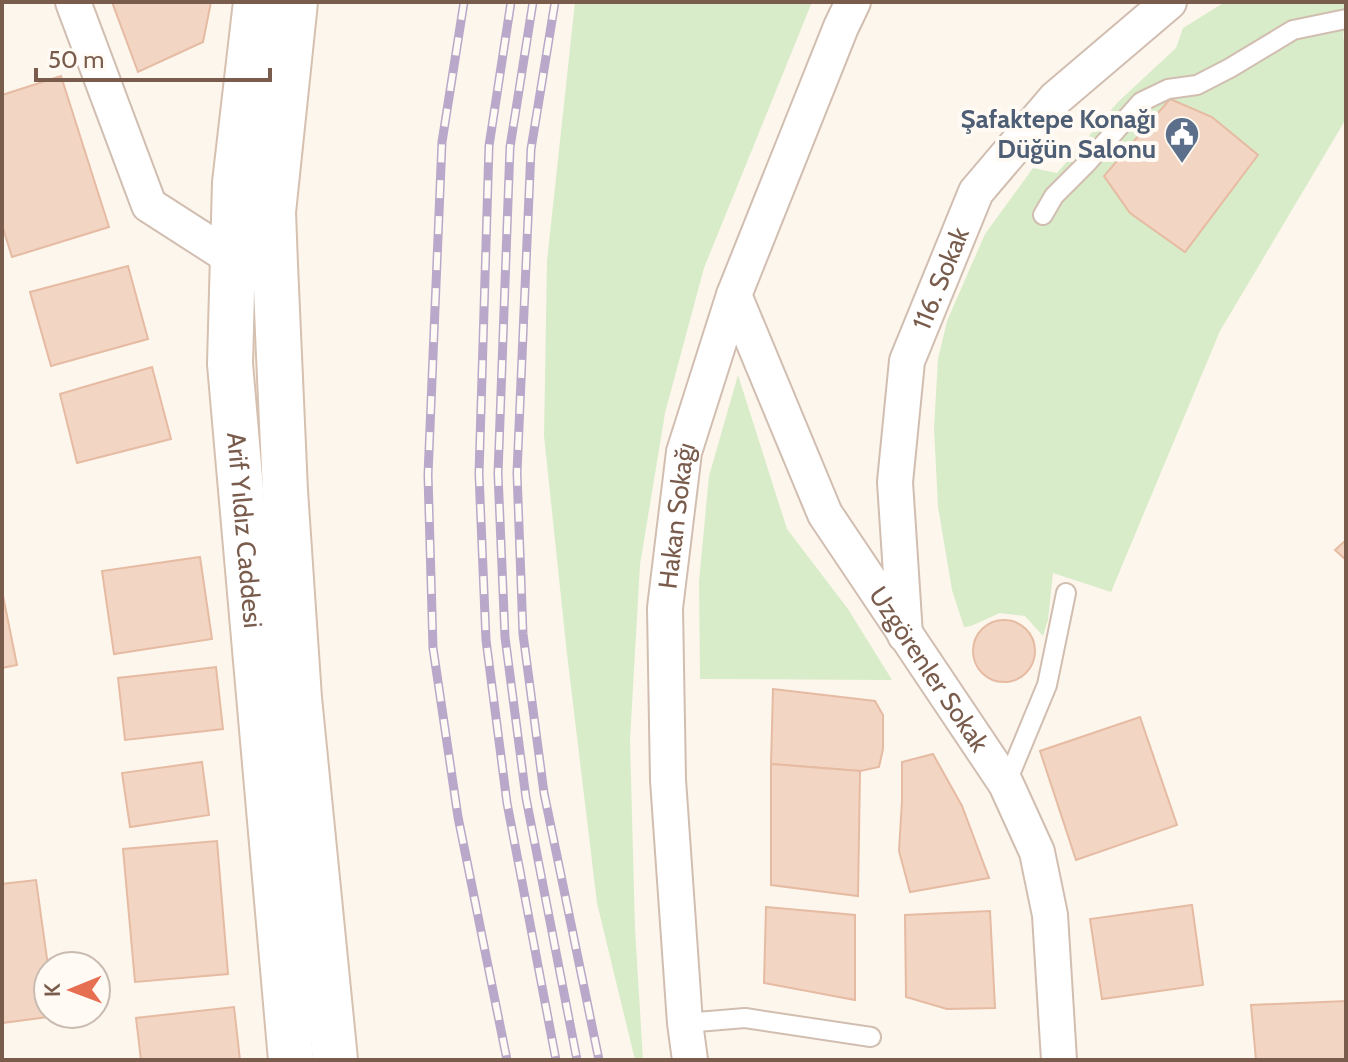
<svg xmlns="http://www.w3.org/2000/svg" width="1348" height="1062" viewBox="0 0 1348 1062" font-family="Cabin,sans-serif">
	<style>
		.green { fill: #d8ecc9 }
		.building { fill: #f3d5c3; stroke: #e6bba3; stroke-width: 2 }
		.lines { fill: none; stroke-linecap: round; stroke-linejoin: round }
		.service-casing { stroke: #d1beb0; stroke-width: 22 }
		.minor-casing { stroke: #d1beb0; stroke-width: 38 }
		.secondary-casing { stroke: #d6c0b0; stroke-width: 48 }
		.service { stroke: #fff; stroke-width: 18 }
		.minor { stroke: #fff; stroke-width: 34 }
		.secondary { stroke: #fff; stroke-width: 44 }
		.rail-casing { stroke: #b9a8c9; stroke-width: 9 }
		.rail { stroke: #fffaf3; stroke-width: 6; stroke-dasharray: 18; stroke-linecap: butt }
		.labels { text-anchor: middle; stroke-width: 8; stroke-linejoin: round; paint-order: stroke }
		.service-label { font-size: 26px; font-weight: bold; fill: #4e5e75; stroke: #fffaf3; text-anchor: end }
		.street-label { font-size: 26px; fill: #7a5c4d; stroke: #fffaf3 }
	</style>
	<rect width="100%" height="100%" fill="#fdf6ec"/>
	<g class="green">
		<polygon points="575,2 812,2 704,268 665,413 640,565 630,740 635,928 643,1060 635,1060 597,903 567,654 544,436 547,261"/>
		<polygon points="1225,2 1346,2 1346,32 1343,33 1346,58 1346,119 1220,331 1111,592 1053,573 1048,620 1043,636 1025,616 1000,613 971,626 964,627 952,590 938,507 934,428 938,359 947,321 985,234 1033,168 1057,173 1118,102 1176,48 1183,28"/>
		<polygon points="738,375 787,529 848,609 892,680 700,679 699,581 709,476"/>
	</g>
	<g class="building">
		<polygon points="112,2 211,2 203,42 138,72"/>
		<polygon points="61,76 109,227 12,257 2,225 2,95"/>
		<polygon points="1170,99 1212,117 1258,155 1185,252 1130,213 1104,176"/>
		<polygon points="128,266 148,339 51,366 30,292"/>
		<polygon points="152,367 171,439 77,463 60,394"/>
		<polygon points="1346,540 1346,560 1335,550"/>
		<polygon points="200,557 212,639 114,654 102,571"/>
		<polygon points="2,591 17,665 2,668"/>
		<circle cx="1004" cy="651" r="31"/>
		<polygon points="216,667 223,729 125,740 118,678"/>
		<polygon points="773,689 875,701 883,715 883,749 879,767 860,771 771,764"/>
		<polygon points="1140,717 1177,825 1076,860 1040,751"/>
		<polygon points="933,754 962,806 989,878 910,892 899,851 902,801 902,762"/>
		<polygon points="202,762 209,815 130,827 122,773"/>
		<polygon points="771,764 860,771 858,896 771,885"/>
		<polygon points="217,841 228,974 135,982 123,849"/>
		<polygon points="36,880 48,966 48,1014 55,1014 55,1016 2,1023 2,884"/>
		<polygon points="1192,905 1203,985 1102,999 1090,919"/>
		<polygon points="766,907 855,915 855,1000 764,983"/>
		<polygon points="990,911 995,1008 947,1009 906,997 905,915"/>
		<polygon points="1346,1001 1346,1060 1256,1060 1251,1005"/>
		<polygon points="234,1007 240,1060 141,1060 136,1018"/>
	</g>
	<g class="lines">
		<g class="service-casing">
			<g id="service">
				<polyline points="1043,215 1054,196 1086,164 1141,102 1168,89 1197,85 1230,68 1293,30 1346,19"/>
				<polyline points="1006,784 1047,685 1066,593"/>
				<polyline points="685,1023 745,1018 871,1037"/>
			</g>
		</g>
		<g class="minor-casing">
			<g id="minor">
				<polyline points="73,2 149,205 233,259 251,261"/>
				<path id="s1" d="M734,295L825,514L1006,784L1037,852L1050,915L1059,1060"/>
				<path id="s2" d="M905,635L895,482L907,361L976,192L1055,99L1169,2"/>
				<path id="s3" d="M690,1060L685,1023L668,780L665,608L684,452L734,295L841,27L853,2"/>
			</g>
		</g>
		<g class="secondary-casing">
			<g id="secondary">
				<path id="s4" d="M256,2L235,183L230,364L291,1060"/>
				<polyline points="295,2 273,212 275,265 285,491 299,698 335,1060"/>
			</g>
		</g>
		<use href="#service" class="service"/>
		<use href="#minor" class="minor"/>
		<use href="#secondary" class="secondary"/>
		<g class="rail-casing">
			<g id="rail">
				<polyline points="464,2 442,142 428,475 433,648 458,817 507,1060"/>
				<polyline points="511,2 489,146 479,474 486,640 507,803 556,1060"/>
				<polyline points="533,2 510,147 498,474 505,637 526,798 577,1060"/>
				<polyline points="555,2 531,149 517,473 523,634 544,793 599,1060"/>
			</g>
		</g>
		<use href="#rail" class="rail"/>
	</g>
	<defs>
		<g id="civic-pin" transform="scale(1.8)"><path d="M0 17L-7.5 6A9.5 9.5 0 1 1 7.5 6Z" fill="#5c6f8a" stroke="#fffaf3"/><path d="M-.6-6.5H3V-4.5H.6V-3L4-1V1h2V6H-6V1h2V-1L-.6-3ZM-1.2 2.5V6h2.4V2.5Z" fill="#fff"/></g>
	</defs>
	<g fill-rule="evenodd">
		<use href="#civic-pin" x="1182" y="134"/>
	</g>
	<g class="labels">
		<g class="service-label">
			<text x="1156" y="128">Şafaktepe Konağı<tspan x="1156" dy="30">Düğün Salonu</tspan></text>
		</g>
		<g class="street-label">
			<text dy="9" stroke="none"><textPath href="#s2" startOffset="364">116. Sokak</textPath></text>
			<text dy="9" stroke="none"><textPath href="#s3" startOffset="546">Hakan Sokağı</textPath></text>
			<text dy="9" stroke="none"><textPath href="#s4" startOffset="530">Arif Yıldız Caddesi</textPath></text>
			<text dy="9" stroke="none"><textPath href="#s1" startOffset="424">Uzgörenler Sokak</textPath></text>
		</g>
	</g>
	<rect width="1348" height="1062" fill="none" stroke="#7a5c4d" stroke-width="8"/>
	<g transform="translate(72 990) rotate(269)"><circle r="38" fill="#fffaf3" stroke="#cabbb1" stroke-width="2"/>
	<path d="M0-6L14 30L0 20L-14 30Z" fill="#e76f51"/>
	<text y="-12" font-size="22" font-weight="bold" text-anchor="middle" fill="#7a5c4d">K</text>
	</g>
	<path d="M36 68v12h234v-12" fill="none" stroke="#7a5c4d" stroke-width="4"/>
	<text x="48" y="68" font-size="24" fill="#7a5c4d" stroke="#fffaf3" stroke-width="6" paint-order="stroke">50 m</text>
</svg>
